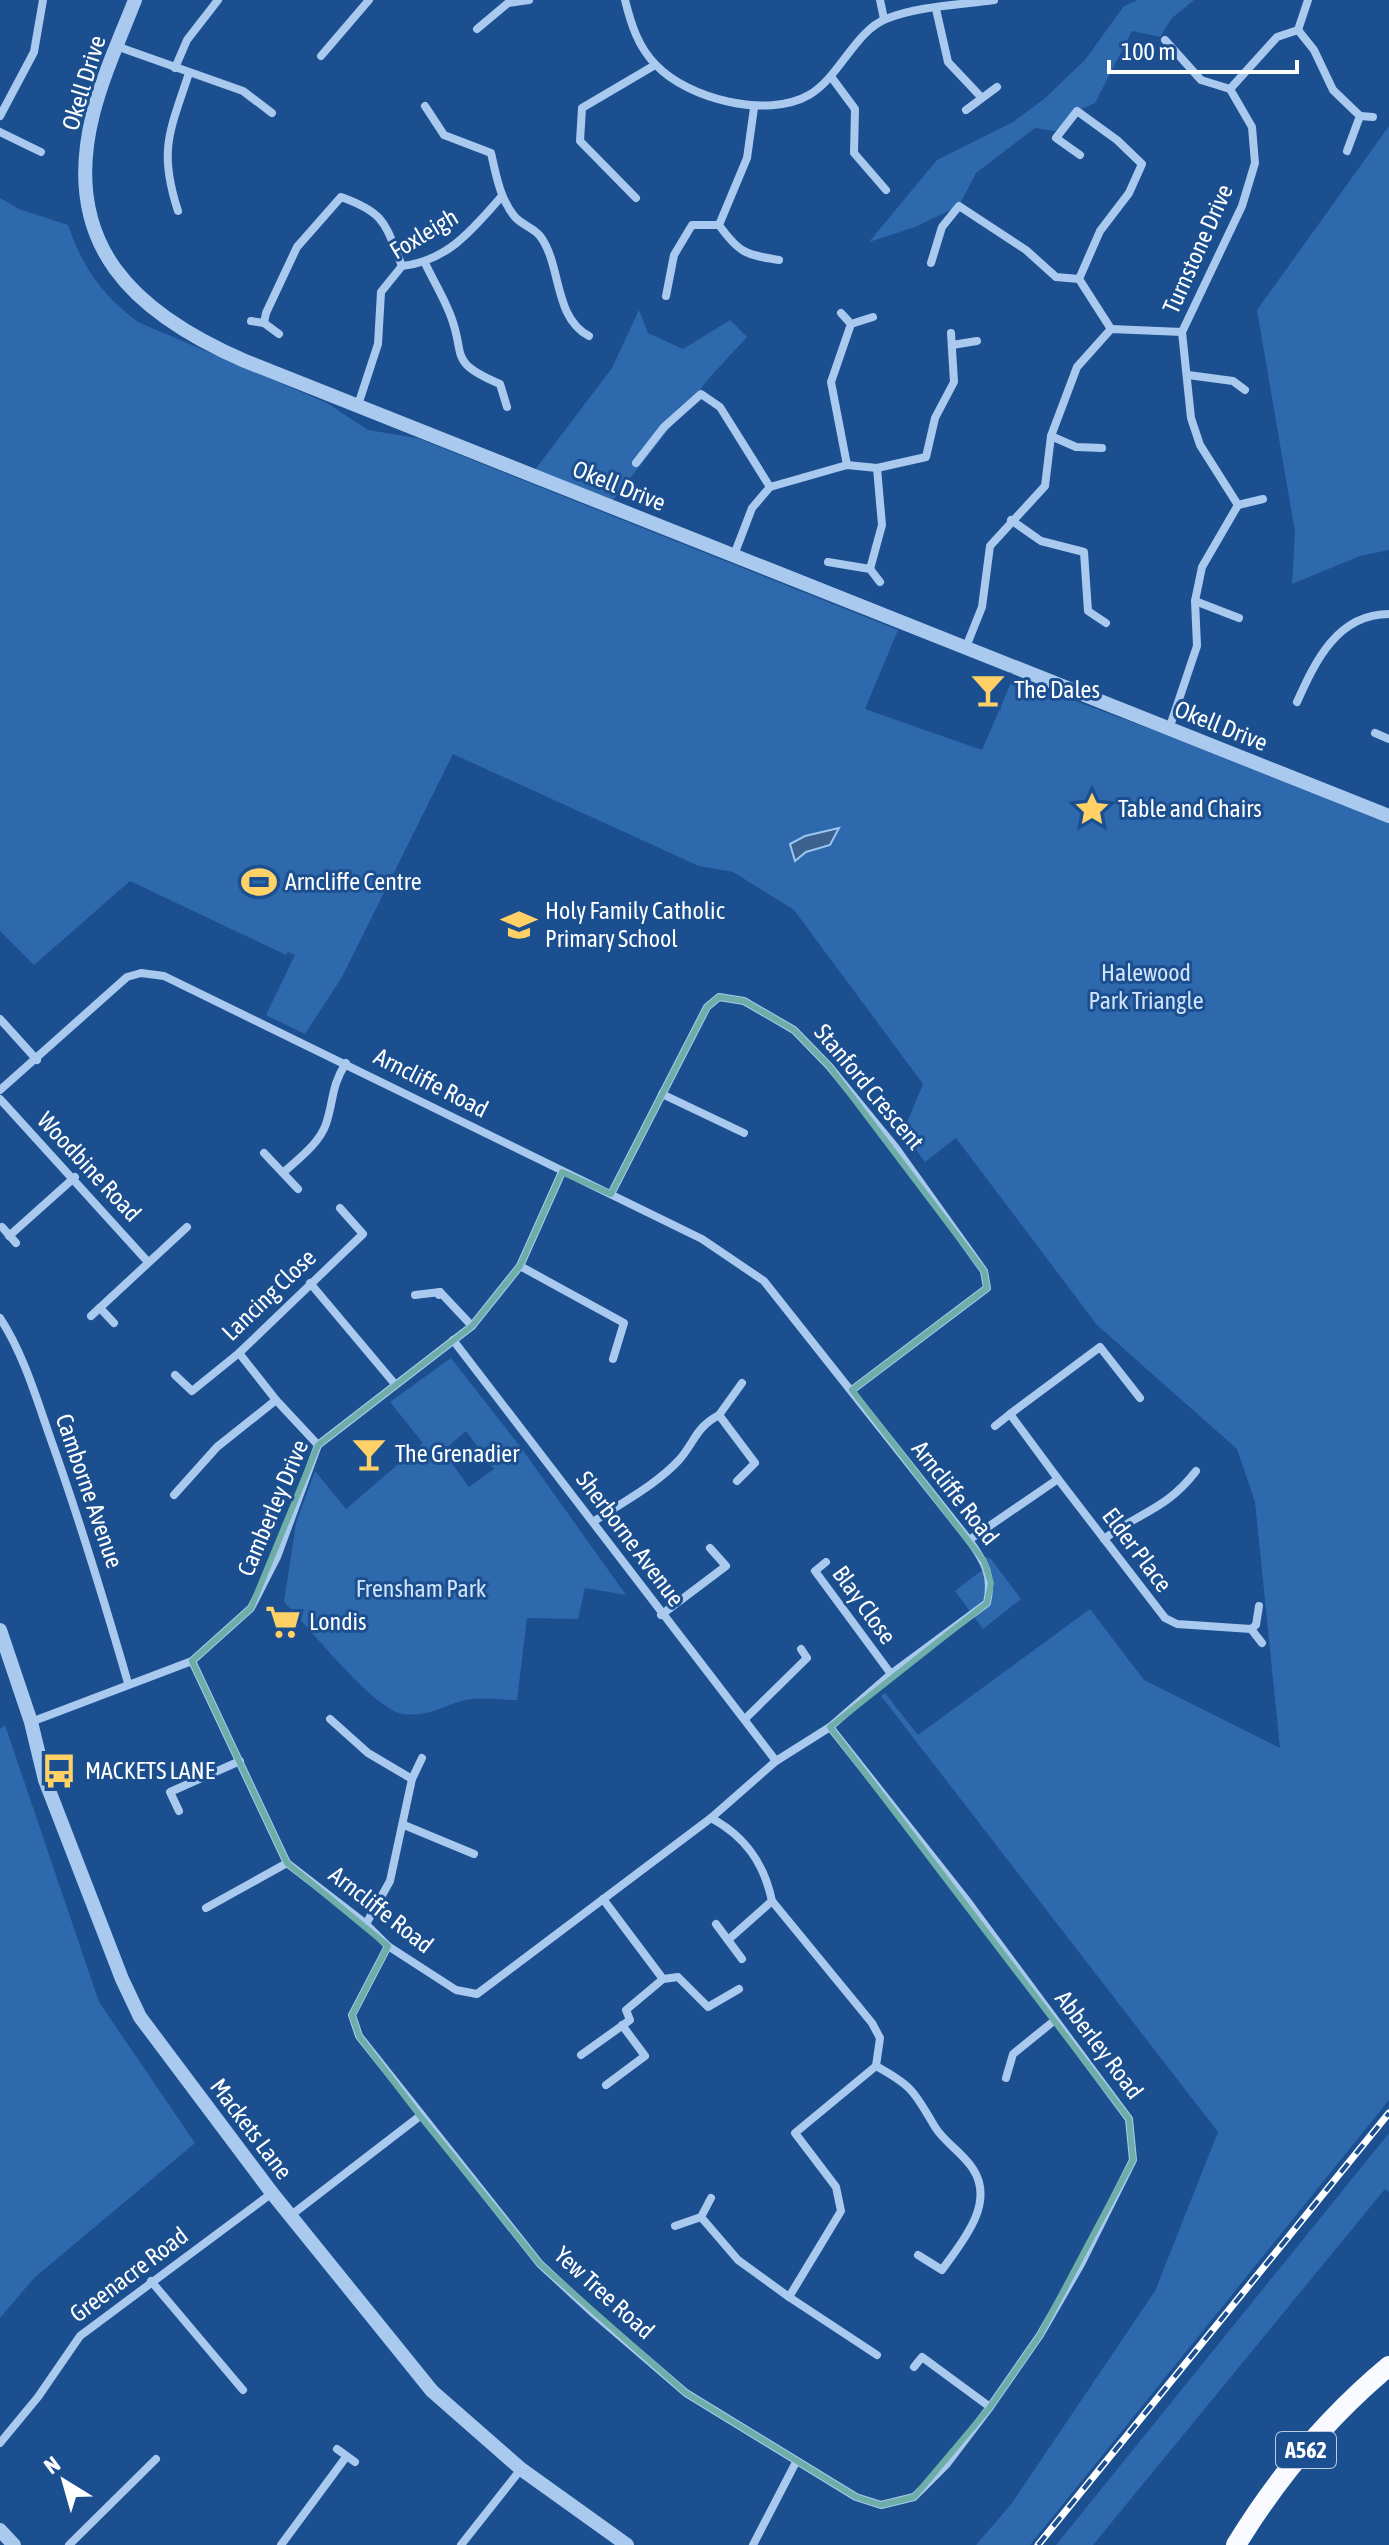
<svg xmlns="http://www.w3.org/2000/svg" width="1389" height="2545" viewBox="0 0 1389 2545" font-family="'Asap Condensed',sans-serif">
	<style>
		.green { fill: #2e69ad; fill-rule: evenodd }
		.water { fill: #3c6290; stroke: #9cc4f0; stroke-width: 2 }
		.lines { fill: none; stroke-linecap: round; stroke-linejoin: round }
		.minor { stroke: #a9c9ee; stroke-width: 8 }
		.tertiary { stroke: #a9c9ee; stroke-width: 14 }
		.trunk { stroke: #f8faff; stroke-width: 20 }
		.rail-casing { stroke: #fff; stroke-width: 7 }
		.rail { stroke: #1b4f8f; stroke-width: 4; stroke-dasharray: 12; stroke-linecap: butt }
		.marked { fill: none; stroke: #6fada8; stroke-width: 6; stroke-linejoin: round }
		.labels { text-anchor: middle; stroke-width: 6; stroke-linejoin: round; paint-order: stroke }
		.shield { fill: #1b4f8f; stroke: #bbcadd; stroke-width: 2 }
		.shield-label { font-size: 22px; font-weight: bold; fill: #fff }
		.street-label { font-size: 24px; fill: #fff; stroke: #1b4f8f }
		.poi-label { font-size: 24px; fill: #fff; stroke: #1b4f8f; text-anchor: start }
		.park-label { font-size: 24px; fill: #cfe3fa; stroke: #1b4f8f }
	</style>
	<rect width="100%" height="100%" fill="#1b4f8f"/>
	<g class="green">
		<polygon points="1138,0 1194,0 1172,18 1160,37 1132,31 1095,103 1077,111 1061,132 1035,128 976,173 959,206 915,227 869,242 937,160 1013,122 1044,99 1085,60 1124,6"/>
		<polygon points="1389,126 1389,550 1360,556 1292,584 1295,532 1257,310"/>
		<path d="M0,198L19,209L68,225C83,268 102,295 138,322L327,403L368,430L417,438L898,630L865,709L982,750L1013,678L1274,775L1389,823V2100L1030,2545H976L1012,2503L1155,2291L1218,2132L881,1696L885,1693L918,1735L1090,1609L1144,1680L1280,1748L1255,1502L1237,1449L1097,1325L956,1138L925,1162L903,1132L923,1084L794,910L733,872L699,866L453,754L342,977L305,1034L266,1015L295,955L288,952L286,955L130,881L34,965L0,931Z"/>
		<polygon points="639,310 648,333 683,349 730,320 747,337 710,377 609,505 531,475 612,368"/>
		<path d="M451,1358L522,1449L626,1595L585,1588L578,1619L527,1618L517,1700C500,1700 478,1696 462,1701C441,1707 427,1717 403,1714C375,1711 307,1625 284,1602L296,1523L315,1471L346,1509L423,1443L390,1402ZM466,1431L494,1469L469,1487L443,1451Z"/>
		<polygon points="979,1554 991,1559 1021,1599 983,1629 955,1591 986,1567"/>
		<polygon points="5,1725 99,2002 195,2143 34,2278 0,2318 0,1729"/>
		<polygon points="1389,2133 1389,2192 1385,2189 1093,2545 1056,2545"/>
	</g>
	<polygon class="water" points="839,828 830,845 806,852 795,861 790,844 805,836"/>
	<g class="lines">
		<g class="minor">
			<path d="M625,0C631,24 638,47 656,65C688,99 767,119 809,95C839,78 855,31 886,19C918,6 960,5 994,0"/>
			<polyline points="880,0 884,19"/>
			<polyline points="936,9 948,62 981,97"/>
			<polyline points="477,29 508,3 529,0"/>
			<polyline points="1298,30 1314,50 1333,90 1360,116 1347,151"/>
			<polyline points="1165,40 1201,80 1230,89 1252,127 1255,163 1242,206 1182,332 1191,418 1200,445 1238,505 1202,567 1195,601 1197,646 1169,729"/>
			<polyline points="116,46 243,91 272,113"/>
			<polyline points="321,56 369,0"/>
			<polyline points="175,68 187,40 218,0"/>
			<polyline points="832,78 855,109 854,153 886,190"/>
			<polyline points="1230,89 1277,37 1298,30 1308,0"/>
			<path d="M425,106L444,135L491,153C496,175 500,199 515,217C522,225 534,228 540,236C562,265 553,317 589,336"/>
			<path d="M754,108L747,158L719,225C739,253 746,255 779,260"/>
			<polyline points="966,110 997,87"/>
			<polyline points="0,116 34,52 43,0"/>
			<polyline points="1360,116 1373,117"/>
			<polyline points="0,132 41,152"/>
			<polyline points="1080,155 1056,138 1077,111 1117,140 1142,164 1129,193 1100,231 1079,279 1111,329"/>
			<polyline points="636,198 580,141 582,108 655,65"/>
			<path d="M178,211C158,150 170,131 189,73"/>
			<path d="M425,263C433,280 443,296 450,314C467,356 446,361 500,384L507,407"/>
			<polyline points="931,263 942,227 959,206 1026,250 1056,277 1079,279"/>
			<polyline points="666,296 674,255 692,225 719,225"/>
			<polyline points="841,313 851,324 831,382 847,465"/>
			<polyline points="251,321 264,323"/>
			<polyline points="851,324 873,317"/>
			<path d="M279,334L264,323L266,313L297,247L341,197C386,213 385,224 402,266"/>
			<polyline points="952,345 977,341"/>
			<polyline points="1188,375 1233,381 1245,390"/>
			<path d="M358,405L378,344L381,292L402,266C448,261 473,229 502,196"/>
			<polyline points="1051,436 1076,447 1102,448"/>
			<polyline points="636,463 664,427 701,394 720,407 770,487"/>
			<polyline points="1238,505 1263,499"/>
			<polyline points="1011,520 1041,541 1084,552 1088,611 1106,623"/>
			<polyline points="734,555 752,508 770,487 847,465 877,468 926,457 935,418 954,382 951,333"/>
			<polyline points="828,562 870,569 882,525 877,468"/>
			<polyline points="870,569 880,582"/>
			<polyline points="1195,601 1239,618"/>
			<polyline points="966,647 982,607 990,546 1045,486 1051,436 1077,367 1111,329 1182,332"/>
			<path d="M1297,702C1315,662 1337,614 1389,614"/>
			<polyline points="1375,733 1389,739"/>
			<polyline points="0,1019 37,1060"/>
			<path d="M0,1090L127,977L141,973L164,976L702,1239L764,1281L969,1540C985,1562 993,1576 987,1603L891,1674L830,1727L776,1761L711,1818L477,1994L456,1990L388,1946L366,1924L287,1863L192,1661"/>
			<polyline points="662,1094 744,1133"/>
			<polyline points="0,1099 148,1262"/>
			<polyline points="264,1153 298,1189"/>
			<path d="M283,1173C298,1159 319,1144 326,1124C334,1100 331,1086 346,1063"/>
			<polyline points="611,1194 707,1007 719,997 744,1001 794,1030 829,1066 896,1148 984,1271 987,1288 852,1390"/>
			<polyline points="2,1227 16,1243"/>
			<polyline points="9,1236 75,1177"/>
			<polyline points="520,1266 624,1323 613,1359"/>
			<polyline points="310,1283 394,1383"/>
			<polyline points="415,1295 440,1292"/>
			<polyline points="439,1295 440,1292 472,1326"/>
			<polyline points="100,1308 114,1323"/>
			<polyline points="91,1316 187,1227"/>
			<path d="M0,1318C23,1353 36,1397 50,1437C79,1518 104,1600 128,1683"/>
			<polyline points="453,1340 776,1761"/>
			<polyline points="239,1353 276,1400 318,1445"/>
			<polyline points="175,1375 192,1391 239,1353 363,1234 340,1208"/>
			<polyline points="719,1415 742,1383"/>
			<polyline points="995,1426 1010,1414"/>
			<polyline points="1058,1479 1165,1618 1177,1624 1251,1629 1256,1625 1259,1606"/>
			<polyline points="174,1495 217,1447 276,1400"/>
			<path d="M593,1522C621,1503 656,1485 679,1460C695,1442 695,1428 719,1415L755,1463L737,1481"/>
			<path d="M1104,1539C1140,1512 1167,1509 1196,1471"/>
			<polyline points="969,1540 1058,1479 1010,1414 1100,1347 1140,1398"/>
			<polyline points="826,1562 815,1571 891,1674"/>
			<polyline points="661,1615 726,1566 710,1548"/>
			<polyline points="1251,1629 1262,1643"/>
			<polyline points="746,1718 807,1658 801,1649"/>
			<polyline points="330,1719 368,1753 412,1779 390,1881 366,1924"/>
			<polyline points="31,1722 192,1661 251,1608 277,1557 318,1445 472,1326 520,1266 562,1172"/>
			<polyline points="412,1779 422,1758"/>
			<polyline points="179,1811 170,1792 240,1761"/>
			<path d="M711,1818C745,1836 764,1863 772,1901L872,2023L880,2038L876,2066C914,2087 914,2092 935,2127C945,2143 963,2153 973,2169C996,2204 961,2243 942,2270L918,2255"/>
			<polyline points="404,1825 474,1854"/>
			<polyline points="206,1908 287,1863"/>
			<polyline points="716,1924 742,1959"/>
			<polyline points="728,1940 772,1901"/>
			<polyline points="388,1946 352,2015 359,2036 540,2264 593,2313 686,2393 856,2497 881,2505 914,2497 946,2465 990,2407 1040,2335 1081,2264 1133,2160 1129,2119 965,1898 830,1727"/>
			<polyline points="663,1979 678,1977 708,2007 739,1989"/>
			<polyline points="581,2055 630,2020 626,2010 663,1979 603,1899"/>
			<polyline points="1006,2078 1013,2054 1055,2020"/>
			<polyline points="606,2085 645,2056 622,2025"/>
			<polyline points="290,2216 420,2116"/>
			<polyline points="701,2217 738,2260 789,2297 841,2211 836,2187 795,2133 876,2066"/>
			<polyline points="675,2226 701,2217 711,2198"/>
			<polyline points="151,2281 243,2390"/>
			<polyline points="789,2297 877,2355"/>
			<polyline points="914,2367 922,2357 990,2407"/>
			<polyline points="0,2443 38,2397 80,2336 272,2193"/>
			<polyline points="337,2449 355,2462"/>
			<polyline points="69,2545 156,2459"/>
			<polyline points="281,2545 346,2457"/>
			<polyline points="461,2545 521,2469"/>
			<polyline points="753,2545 796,2462"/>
		</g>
		<g class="tertiary">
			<path d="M135,0C120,38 103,75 93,114C60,245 134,313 245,361L1389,816"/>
			<polyline points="0,1630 31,1722 45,1780 122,1979 140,2017 272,2193 432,2391 521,2469 627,2545"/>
			<polyline points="0,2530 14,2545"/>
		</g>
		<path class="trunk" d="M1236,2545C1277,2478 1329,2416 1389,2366"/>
		<g class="rail-casing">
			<polyline id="rail" points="1038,2545 1389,2113"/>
		</g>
		<use href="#rail" class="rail"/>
	</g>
	<path class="marked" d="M719,997L744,1001L794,1030L829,1066L984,1271L987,1288L852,1390L984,1561L991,1583L987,1603L830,1727L1129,2119L1133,2160L1040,2335L990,2407L914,2497L881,2505L856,2497L686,2393L540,2264L420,2116L359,2036L352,2015L388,1946L287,1863L192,1661L251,1608L318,1445L472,1326L520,1266L562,1172L611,1194L707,1007Z"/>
	<defs>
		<g id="bar-bare" transform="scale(2.76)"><path d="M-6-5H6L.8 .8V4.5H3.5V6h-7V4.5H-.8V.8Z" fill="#ffd166" stroke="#1b4f8f" stroke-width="2.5" paint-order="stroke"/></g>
		<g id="sight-bare" transform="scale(2.76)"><path d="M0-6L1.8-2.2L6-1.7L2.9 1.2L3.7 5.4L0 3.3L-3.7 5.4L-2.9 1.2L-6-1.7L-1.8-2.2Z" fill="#ffd166" stroke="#1b4f8f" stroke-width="2.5" paint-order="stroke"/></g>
		<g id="stadium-bare" transform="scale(2.76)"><path d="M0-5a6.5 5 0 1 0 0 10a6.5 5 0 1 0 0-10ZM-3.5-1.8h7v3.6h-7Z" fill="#ffd166" stroke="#1b4f8f" stroke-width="2.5" paint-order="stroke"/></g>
		<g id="school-bare" transform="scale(2.76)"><path d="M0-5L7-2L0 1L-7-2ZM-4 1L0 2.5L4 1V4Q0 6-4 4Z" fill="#ffd166" stroke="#1b4f8f" stroke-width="2.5" paint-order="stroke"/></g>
		<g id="supermarket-bare" transform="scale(2.76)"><path d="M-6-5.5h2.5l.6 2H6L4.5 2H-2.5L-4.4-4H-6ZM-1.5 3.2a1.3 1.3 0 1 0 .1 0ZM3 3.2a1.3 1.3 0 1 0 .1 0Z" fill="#ffd166" stroke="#1b4f8f" stroke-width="2.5" paint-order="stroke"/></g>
		<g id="bus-bare" transform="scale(2.76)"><path d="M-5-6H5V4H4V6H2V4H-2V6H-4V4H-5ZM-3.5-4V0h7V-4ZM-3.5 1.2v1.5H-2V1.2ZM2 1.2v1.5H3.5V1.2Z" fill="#ffd166" stroke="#1b4f8f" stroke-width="2.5" paint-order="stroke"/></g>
	</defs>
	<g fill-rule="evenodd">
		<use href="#bar-bare" x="988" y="690"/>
		<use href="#sight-bare" x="1092" y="809"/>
		<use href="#stadium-bare" x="259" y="882"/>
		<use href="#school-bare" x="519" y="925"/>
		<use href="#bar-bare" x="369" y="1454"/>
		<use href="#supermarket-bare" x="283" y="1622"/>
		<use href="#bus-bare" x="59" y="1771"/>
	</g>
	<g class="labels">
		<rect class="shield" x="1276" y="2432" width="60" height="36" rx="6"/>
		<g class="shield-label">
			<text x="1306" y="2458">A562</text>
		</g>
		<g class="street-label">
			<text transform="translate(84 83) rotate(-73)" y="8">Okell Drive</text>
			<text transform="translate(424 234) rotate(-31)" y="8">Foxleigh</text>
			<text transform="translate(1198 249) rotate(-66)" y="8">Turnstone Drive</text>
			<text transform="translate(619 486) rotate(22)" y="8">Okell Drive</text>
			<text transform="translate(1221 726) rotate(22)" y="8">Okell Drive</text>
			<text transform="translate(431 1083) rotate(27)" y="8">Arncliffe Road</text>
			<text transform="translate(869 1087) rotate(50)" y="8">Stanford Crescent</text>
			<text transform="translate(89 1167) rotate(47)" y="8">Woodbine Road</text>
			<text transform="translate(269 1295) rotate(-44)" y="8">Lancing Close</text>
			<text transform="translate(89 1491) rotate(71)" y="8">Camborne Avenue</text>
			<text transform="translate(955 1493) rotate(52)" y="8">Arncliffe Road</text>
			<text transform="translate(273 1508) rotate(-67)" y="8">Camberley Drive</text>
			<text transform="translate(630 1539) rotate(53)" y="8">Sherborne Avenue</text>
			<text transform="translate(1137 1550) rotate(53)" y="8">Elder Place</text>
			<text transform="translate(864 1605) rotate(54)" y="8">Blay Close</text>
			<text transform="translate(381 1910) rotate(38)" y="8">Arncliffe Road</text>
			<text transform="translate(1099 2045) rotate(53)" y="8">Abberley Road</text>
			<text transform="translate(251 2129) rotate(53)" y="8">Mackets Lane</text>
			<text transform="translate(129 2275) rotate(-37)" y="8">Greenacre Road</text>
			<text transform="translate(604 2293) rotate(42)" y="8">Yew Tree Road</text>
		</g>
		<g class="poi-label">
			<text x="1014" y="698">The Dales</text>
			<text x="1118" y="817">Table and Chairs</text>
			<text x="285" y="890">Arncliffe Centre</text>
			<text x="545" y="919">Holy Family Catholic<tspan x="545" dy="28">Primary School</tspan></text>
			<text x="395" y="1462">The Grenadier</text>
			<text x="309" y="1630">Londis</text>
			<text x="85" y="1779">MACKETS LANE</text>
		</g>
		<g class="park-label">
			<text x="1146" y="981">Halewood<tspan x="1146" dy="28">Park Triangle</tspan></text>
			<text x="421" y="1597">Frensham Park</text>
		</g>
	</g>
	<g transform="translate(64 2481) rotate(323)" stroke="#1b4f8f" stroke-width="6" paint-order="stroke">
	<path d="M0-6L14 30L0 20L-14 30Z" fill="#ffffff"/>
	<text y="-12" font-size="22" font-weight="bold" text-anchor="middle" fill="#ffffff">N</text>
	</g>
	<path d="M1109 60v12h188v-12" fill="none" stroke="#ffffff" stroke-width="4"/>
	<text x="1121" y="60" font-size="24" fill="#ffffff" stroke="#1b4f8f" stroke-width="6" paint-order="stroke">100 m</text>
</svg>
